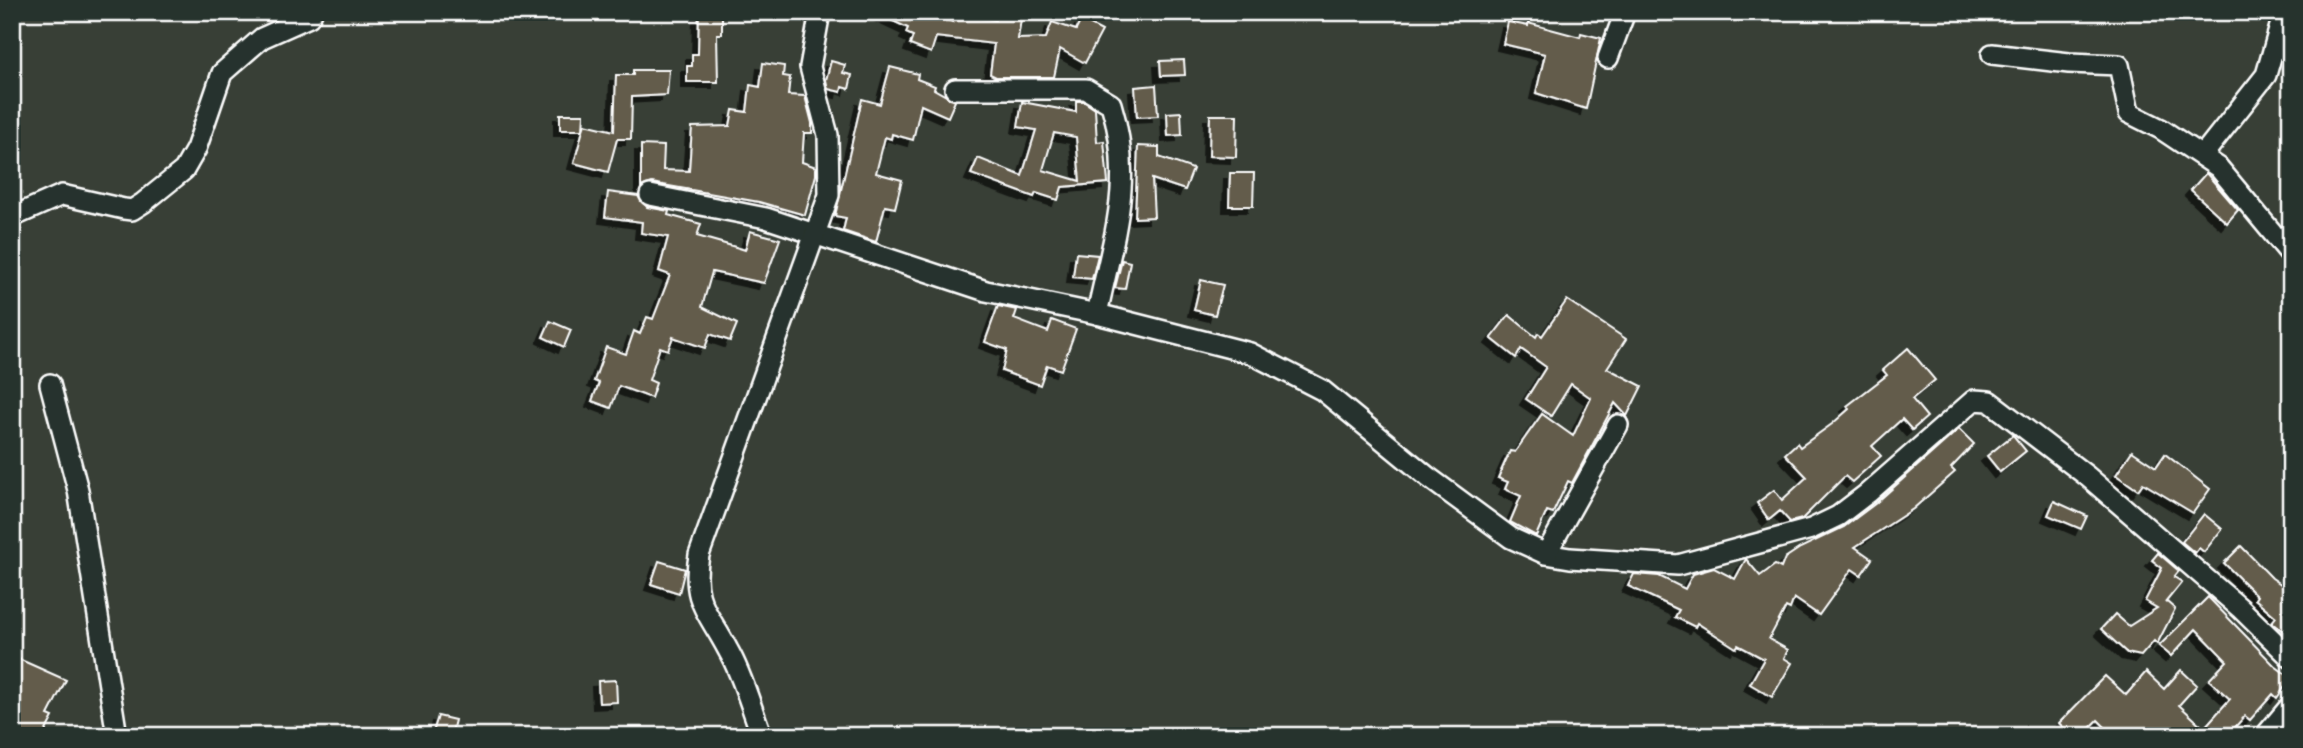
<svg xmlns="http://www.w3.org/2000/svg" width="2303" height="748" viewBox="0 0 2303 748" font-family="'Playpen Sans',sans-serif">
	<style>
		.building { fill: #635c4c; stroke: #fff; stroke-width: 2; fill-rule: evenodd; filter: url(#shadow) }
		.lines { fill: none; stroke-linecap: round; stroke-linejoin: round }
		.minor-casing { stroke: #fff; stroke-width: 24 }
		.minor { stroke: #26332d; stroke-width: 19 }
	</style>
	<defs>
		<filter id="shadow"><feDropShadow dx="-6" dy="6" stdDeviation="0" flood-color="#0009"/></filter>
	</defs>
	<rect width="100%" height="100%" fill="#383f36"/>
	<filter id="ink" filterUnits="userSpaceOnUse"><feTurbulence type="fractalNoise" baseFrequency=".0143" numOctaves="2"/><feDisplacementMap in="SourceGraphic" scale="14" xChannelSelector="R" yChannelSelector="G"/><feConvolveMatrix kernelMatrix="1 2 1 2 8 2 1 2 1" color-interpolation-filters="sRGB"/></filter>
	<g filter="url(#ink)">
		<g class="building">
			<polygon points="699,12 722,12 722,34 717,34 718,82 687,82 687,66 692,66 692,54 698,54"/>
			<polygon points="874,12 927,12 953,22 954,15 995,20 997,12 1022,12 1018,39 1046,38 1052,22 1076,30 1081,20 1102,31 1085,63 1060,49 1054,77 996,77 990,74 994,44 936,37 931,53 910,45 913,36 906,33 908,28"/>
			<polygon points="1508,22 1528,26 1528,23 1580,37 1581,33 1601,38 1586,109 1536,93 1545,54 1503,44"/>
			<polygon points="1184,60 1185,75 1161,76 1160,61"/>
			<polygon points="831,61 845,65 843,73 852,75 849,89 842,87 841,92 828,89 826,80"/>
			<polygon points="763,63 784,66 783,76 790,77 788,95 805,96 812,123 812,133 804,133 802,162 816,167 816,175 805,215 759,202 652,183 641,187 641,145 664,146 663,170 689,171 692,127 730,126 733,110 747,112 750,85 760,87"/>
			<polygon points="890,67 918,74 917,79 935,86 934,89 955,101 948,117 921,105 913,140 892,134 891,139 885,137 876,173 902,180 895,208 885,206 876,242 843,231 846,218 835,216 862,99 880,104"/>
			<polygon points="633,70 669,70 667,95 632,97 631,139 617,139 608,172 574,163 583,130 560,130 560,114 584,114 583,130 585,124 614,131 616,75 633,75"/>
			<polygon points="1156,85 1158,116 1137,117 1135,87"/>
			<path d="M1076,101H1083L1095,109L1097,142L1104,141L1108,183L1062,187L1058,200L1036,193L1034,197L971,174L978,158L1022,176L1036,130L1018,127L1022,102L1076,112ZM1054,133L1076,137L1080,181L1043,170Z"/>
			<polygon points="1181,112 1182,135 1168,136 1167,113"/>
			<polygon points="1210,115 1237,115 1236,157 1209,156"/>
			<polygon points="1138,146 1159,147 1159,157 1193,169 1185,190 1152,179 1154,217 1135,218"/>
			<polygon points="1230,173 1254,173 1253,206 1229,206"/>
			<polygon points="2206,173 2238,210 2227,223 2191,190"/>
			<polygon points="608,192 638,196 647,207 669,211 668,215 701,224 697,236 739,248 745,250 750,231 780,239 764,283 712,272 702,307 737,324 730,341 710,334 705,348 673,337 668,350 660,347 649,380 656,383 651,398 619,386 611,408 592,401 599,383 594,381 606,347 626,354 634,331 640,334 647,317 653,319 670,275 659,271 668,237 641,233 642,222 605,217"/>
			<polygon points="1076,253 1098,255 1092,279 1073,277"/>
			<polygon points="1122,260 1130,262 1125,289 1115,288"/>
			<polygon points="1201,280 1223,285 1215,315 1194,310"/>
			<polygon points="1567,300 1626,339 1607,368 1642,386 1627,416 1615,403 1572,483 1568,481 1553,513 1547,511 1536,536 1510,522 1521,496 1505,489 1508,482 1498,478 1510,451 1515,452 1542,414 1573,436 1591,398 1571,384 1551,416 1526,399 1546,367 1521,349 1516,358 1491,338 1509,315 1536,337 1538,333 1542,336"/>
			<polygon points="998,306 1017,310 1014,319 1048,332 1052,320 1076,329 1061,370 1047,365 1040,385 1002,371 1007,350 985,342"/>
			<polygon points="550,321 571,330 564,347 543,337"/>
			<polygon points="1908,348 1935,380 1912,399 1927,417 1912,430 1902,419 1872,446 1881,456 1852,482 1845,476 1802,519 1790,522 1780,511 1769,520 1757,503 1774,490 1782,500 1807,477 1785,454 1797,443 1800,447 1832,424 1849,409 1847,406 1887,375 1883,370"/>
			<polygon points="1959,429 1974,444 1951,468 1955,472 1913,509 1855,547 1872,559 1861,575 1852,569 1819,615 1794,598 1790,609 1786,607 1769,639 1788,650 1784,658 1792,663 1772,697 1750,684 1764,659 1738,645 1736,648 1697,623 1695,627 1675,617 1679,610 1628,586 1634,574 1659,576 1685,589 1693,574 1714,568 1735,579 1746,559 1760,576 1775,565 1781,568 1785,558 1800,548 1844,527 1876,503"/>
			<polygon points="2013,435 2026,451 2000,472 1987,456"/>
			<polygon points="2132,451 2156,467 2165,454 2210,489 2193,513 2143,483 2138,490 2116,475"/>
			<polygon points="2054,501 2087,516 2081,529 2048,515"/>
			<polygon points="2204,514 2222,529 2204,552 2199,548 2195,553 2182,542"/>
			<polygon points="2241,546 2272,578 2291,591 2291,638 2272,622 2276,617 2255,599 2257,596 2224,563"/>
			<polygon points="2158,553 2179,571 2174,577 2182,582 2165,603 2167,602 2175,609 2157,644 2154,641 2141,656 2127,653 2101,629 2115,614 2129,626 2157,608 2145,601 2162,568 2152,560"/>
			<polygon points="659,561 685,569 679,593 651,584"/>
			<polygon points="2208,597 2275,666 2291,678 2277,698 2273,694 2250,720 2245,716 2227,736 2114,736 2098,720 2082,736 2071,736 2059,723 2105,676 2126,695 2146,672 2164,689 2181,670 2197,685 2179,705 2204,728 2230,699 2209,680 2227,661 2196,629 2171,656 2159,646"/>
			<polygon points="12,656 66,680 48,715 53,717 43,736 18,736 21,729 12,724"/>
			<polygon points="616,680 617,702 599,703 598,681"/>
			<polygon points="438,716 455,720 451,736 432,736"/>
		</g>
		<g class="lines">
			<g class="minor-casing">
				<g id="minor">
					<polyline points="1992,54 2069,63 2119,65 2129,113 2161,129 2218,167 2291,255"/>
					<polyline points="1608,58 1625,12"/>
					<path d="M955,89H1086L1111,104C1135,181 1113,237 1097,314"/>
					<polyline points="2202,156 2266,75 2284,12"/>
					<polyline points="650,195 766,218 986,291 1097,314 1250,353 1322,390 1428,477 1511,538 1546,554 1570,558 1678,565 1811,529 1838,516 1868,493 1974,400 1989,401 2087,476 2240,608 2291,658"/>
					<polyline points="12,217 62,195 124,209 132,210 143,203 184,170 196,149 222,73 262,38 309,17 312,12"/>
					<polyline points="50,384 78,490 117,736"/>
					<polyline points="1546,554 1618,425"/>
					<path d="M762,736C751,708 743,676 728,650C708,611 691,603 699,555L829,195L828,135L810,67L820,12"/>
					<polyline points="2265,736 2291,705"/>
				</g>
			</g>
			<use href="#minor" class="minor"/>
		</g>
	</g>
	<rect width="2303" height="748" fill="none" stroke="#26332d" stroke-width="42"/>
	<rect x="21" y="21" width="2261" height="706" fill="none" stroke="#fff" stroke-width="2.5" filter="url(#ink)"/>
</svg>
